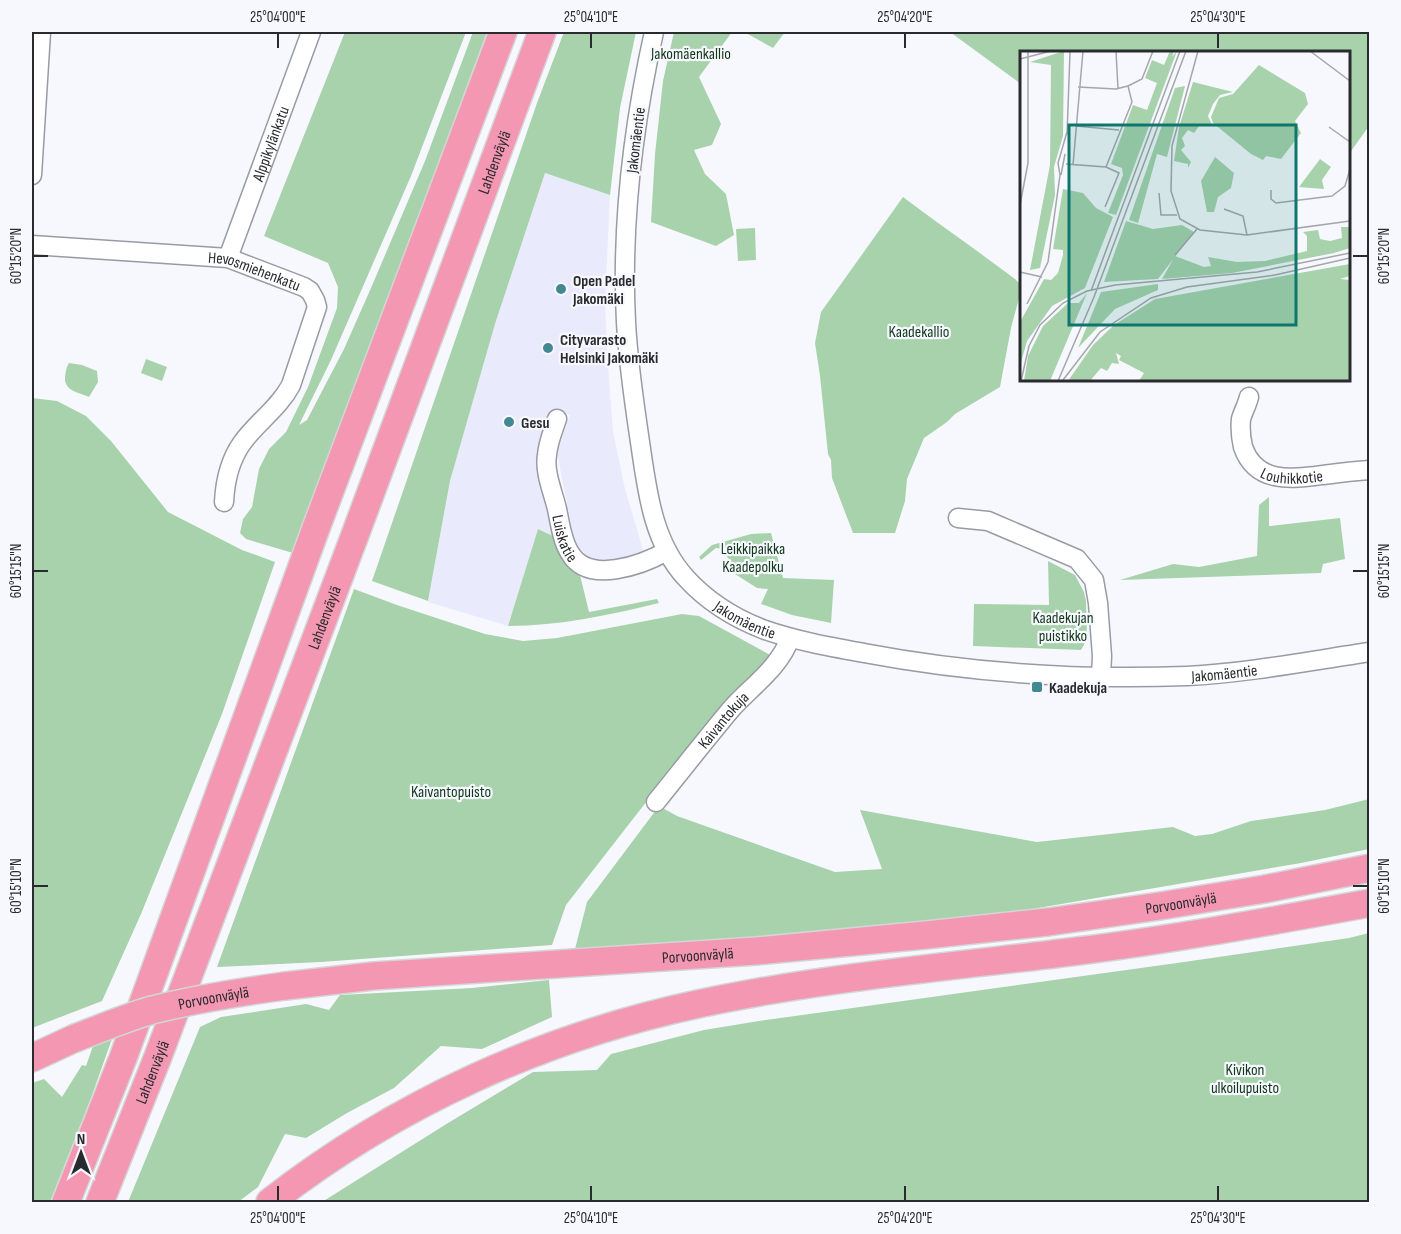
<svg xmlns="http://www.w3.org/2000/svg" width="1401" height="1234" viewBox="0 0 1401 1234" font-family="'Sofia Sans Condensed',sans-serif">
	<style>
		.built { fill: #e9ebfd }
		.green { fill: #a8d2ac }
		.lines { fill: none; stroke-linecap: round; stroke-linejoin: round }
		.minor-casing { stroke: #999ba4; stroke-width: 21 }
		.highway-casing { stroke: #d4d5d5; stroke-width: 30 }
		.minor { stroke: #fff; stroke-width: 18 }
		.highway { stroke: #f397b2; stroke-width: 27 }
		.highway-bridge-casing { stroke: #d4d5d5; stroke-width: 30; stroke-linecap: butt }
		.highway-bridge { stroke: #f397b2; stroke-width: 27 }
		.ticks { fill: none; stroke: #2a2b2f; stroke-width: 2 }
		.poi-dot { fill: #428993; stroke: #f7f8fe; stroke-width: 2 }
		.labels { text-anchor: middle; stroke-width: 4.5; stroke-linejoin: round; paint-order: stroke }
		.park-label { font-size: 16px; fill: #103819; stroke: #f7f8fe }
		.street-label { font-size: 16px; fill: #2a2b2f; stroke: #f7f8fe }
		.poi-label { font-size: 16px; font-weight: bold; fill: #2a2b2f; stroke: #f7f8fe; text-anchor: start }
		.inset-road { fill: none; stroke: #a5a6ab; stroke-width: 1.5 }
		.view { fill: #0f766e; fill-opacity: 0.15; stroke: #0f766e; stroke-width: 3 }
		.inset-edge { fill: none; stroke: #2a2b2f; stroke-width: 3 }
		.neatline { fill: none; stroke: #2a2b2f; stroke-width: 2 }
		.ticks-label { font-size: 15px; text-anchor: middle; fill: #2a2b2f }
	</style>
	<rect width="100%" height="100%" fill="#f7f8fe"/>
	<polygon class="built" points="545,173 610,195 605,303 608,366 613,431 625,489 644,553 617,561 594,561 581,554 574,539 557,453 570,415 550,410 538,447 536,462 557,538 538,529 508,626 428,602 450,481 495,324"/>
	<g class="green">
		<polygon points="345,32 466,32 411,176 331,360 299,425 307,420 344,349 371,288 425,161 473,32 487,32 293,553 246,539 240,533 243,519 252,507 259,469 269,449 286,432 308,387 337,308 338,287 328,263 264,236"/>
		<polygon points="564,32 636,32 620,108 610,195 545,173 495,324 450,481 428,601 372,581 537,103"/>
		<polygon points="674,32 732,32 699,77 721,124 712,145 694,150 705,174 726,194 734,235 716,246 651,222 655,154 663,81"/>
		<polygon points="744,32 785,32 773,48"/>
		<polygon points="950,32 1369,32 1369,126 1349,154 1348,52 1022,52 1021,84"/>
		<path d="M903,197C940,225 978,251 1015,279L1020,284L1021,291L1011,328L1000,387L955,414L947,422L924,438L907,479L905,501L895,533H853L832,478L831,460L828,454L820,376L815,343L821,312Z"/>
		<polygon points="755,228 756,260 738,261 736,229"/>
		<polygon points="146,359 167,367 162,381 141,373"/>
		<path d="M69,363L82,365L97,371L98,382L89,397C78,392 64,391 65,377C66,371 66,368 69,363Z"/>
		<polygon points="32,398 57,401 86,416 111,441 168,512 242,550 275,562 222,714 141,914 102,1001 32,1028"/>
		<polygon points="1269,497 1269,526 1340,518 1345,559 1323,564 1321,573 1120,580 1173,564 1199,567 1257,556 1259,505"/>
		<path d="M538,529L557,538L569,563L580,575L589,612L657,599L659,603C609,615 560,626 508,626Z"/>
		<polygon points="771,533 783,578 834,580 831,623 792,615 761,604 768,589 757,588 735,574 724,549 716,548 701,560 699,557 712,545 751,534"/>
		<polygon points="1048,561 1075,575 1084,592 1086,601 1087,639 1081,650 973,646 974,604 1049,605"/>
		<polygon points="354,589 397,605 485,634 523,641 557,638 682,614 699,616 772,656 696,738 566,905 552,945 321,962 217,967"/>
		<polygon points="1369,799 1369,849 1301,863 1008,913 797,934 575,949 587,902 659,806 677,816 835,872 882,869 860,810 1037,842 1173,827 1195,836 1212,834 1251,821 1325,810"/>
		<polygon points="1369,933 1369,1202 322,1202 448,1123 533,1072 597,1070 611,1054 704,1030 759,1021 1177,963 1349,938"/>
		<polygon points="549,980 552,1017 482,1049 441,1046 394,1088 347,1113 306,1138 285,1134 258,1187 238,1202 128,1202 200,1027 221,1017 306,1004 329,1010 340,995 472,988"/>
		<polygon points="113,1036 91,1098 50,1202 32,1202 32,1083 44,1079 62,1097 82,1065 86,1066 94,1043"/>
	</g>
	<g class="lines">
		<g class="minor-casing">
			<g id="minor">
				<path id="s1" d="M654,32C633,126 621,225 626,322C628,362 634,402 640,442C647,489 652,541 686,578C707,601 736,619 765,630C797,641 831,647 864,653C970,673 1079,680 1187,676C1248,673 1309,661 1370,652"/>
				<polyline points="32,175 41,32"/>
				<path id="s2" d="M32,245L228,258L304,287L310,291L315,300L317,307L291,385C279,408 257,422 242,443C230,460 225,482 224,502"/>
				<path id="s3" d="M228,258L311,32"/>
				<path id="s4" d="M1249,397C1247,405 1243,412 1241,419C1240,428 1241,438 1243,447C1256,484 1291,479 1323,475C1338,473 1354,471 1370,470"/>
				<path id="s5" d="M557,419C553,431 548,442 547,455C544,472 553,492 557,509C560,523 562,541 570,553C588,585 642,565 667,551"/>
				<polyline points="958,518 988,521 1077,559 1094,580 1098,603 1102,656 1101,676"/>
				<path id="s6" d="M656,802C681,771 706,739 732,708C752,686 780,667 790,638"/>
			</g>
		</g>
		<g class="highway-casing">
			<g id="highway">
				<path id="s7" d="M285,986L373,976L756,951L926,935L1048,922L1160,906L1265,889L1370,868"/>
				<polyline points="32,1058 73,1039"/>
				<polyline points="66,1202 123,1058 316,528 503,32"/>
				<path id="s8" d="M100,1202L157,1059L355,535L542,32"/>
				<path d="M270,1202C396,1104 543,1037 698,1004C823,977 951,967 1078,951C1175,939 1272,921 1370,903"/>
			</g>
		</g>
		<use href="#minor" class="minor"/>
		<use href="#highway" class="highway"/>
		<g class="highway-bridge-casing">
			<g id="highway-bridge">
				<path id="s9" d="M73,1039C99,1029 125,1018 152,1010C196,999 240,992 285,986"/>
			</g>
		</g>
		<use href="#highway-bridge" class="highway-bridge"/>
	</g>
	<path class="ticks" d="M278,33V48M591,33V48M905,33V48M1218,33V48M33,256H48M1353,256H1368M33,571H48M1353,571H1368M33,886H48M1353,886H1368M278,1186V1201M591,1186V1201M905,1186V1201M1218,1186V1201"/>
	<g class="poi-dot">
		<circle cx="561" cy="289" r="6"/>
		<circle cx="548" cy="348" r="6"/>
		<circle cx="509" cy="422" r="6"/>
		<rect x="1031" y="681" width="12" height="12" rx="3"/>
	</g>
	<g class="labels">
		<g class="park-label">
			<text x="691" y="59">Jakomäenkallio</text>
			<text x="919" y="337">Kaadekallio</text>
			<text x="753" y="554">Leikkipaikka<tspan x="753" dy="18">Kaadepolku</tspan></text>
			<text x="1063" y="623">Kaadekujan<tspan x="1063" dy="18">puistikko</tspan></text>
			<text x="451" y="797">Kaivantopuisto</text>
			<text x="1245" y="1075">Kivikon<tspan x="1245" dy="18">ulkoilupuisto</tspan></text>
		</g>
		<g class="street-label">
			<text transform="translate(635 140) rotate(-83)" y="6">Jakomäentie</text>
			<text dy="6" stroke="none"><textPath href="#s3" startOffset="122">Alppikylänkatu</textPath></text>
			<text dy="6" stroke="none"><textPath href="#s8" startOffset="1112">Lahdenväylä</textPath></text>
			<text dy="6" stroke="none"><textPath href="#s2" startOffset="225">Hevosmiehenkatu</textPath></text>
			<text dy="6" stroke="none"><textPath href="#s4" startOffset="114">Louhikkotie</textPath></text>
			<text dy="6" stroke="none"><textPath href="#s5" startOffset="123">Luiskatie</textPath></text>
			<text dy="6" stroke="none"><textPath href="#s1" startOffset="632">Jakomäentie</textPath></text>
			<text dy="6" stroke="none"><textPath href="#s8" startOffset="626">Lahdenväylä</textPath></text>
			<text dy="6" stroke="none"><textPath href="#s1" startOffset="1118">Jakomäentie</textPath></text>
			<text dy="6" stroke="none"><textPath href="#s6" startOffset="106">Kaivantokuja</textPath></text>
			<text dy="6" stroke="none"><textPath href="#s7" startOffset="900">Porvoonväylä</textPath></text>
			<text dy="6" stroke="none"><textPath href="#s7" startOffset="414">Porvoonväylä</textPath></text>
			<text dy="6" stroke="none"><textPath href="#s9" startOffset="147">Porvoonväylä</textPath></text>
			<text dy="6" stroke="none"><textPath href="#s8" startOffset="140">Lahdenväylä</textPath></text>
		</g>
		<g class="poi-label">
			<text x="573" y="286">Open Padel<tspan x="573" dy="18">Jakomäki</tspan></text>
			<text x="560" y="345">Cityvarasto<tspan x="560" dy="18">Helsinki Jakomäki</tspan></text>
			<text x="521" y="428">Gesu</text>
			<text x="1049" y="693">Kaadekuja</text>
		</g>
	</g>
	<g transform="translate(1020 51)">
		<rect width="330" height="330" fill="#f7f8fe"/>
		<path d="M44,0L43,85L34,116L35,144L20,217L10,219L30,114L31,14L10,11ZM150,0H154L152,6L157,0L96,164L88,162L103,124L102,117L91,113L113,54L127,59L137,32L125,27L132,9L144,14ZM239,14L285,42L288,53L275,70L281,82L261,108L246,105L243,109L231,103L193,72L191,66L199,47L213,43ZM173,31L213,41L200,44L193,53L188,65L192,74H180L174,82L168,79L162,87L165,95L161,99L171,111L168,117V113L154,110L159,76ZM165,35L147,106L137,103L118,172L109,169L155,37ZM195,106L214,122L211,137L198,146L194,161H187L181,130ZM300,108L311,116L302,129L304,138L279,136ZM43,138L63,142L76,157L93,166L65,237L32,255L7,290L0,315V271L24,228L31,229L38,222L43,204V199L33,198ZM106,170L133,178L162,174L174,181L138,228L84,231ZM321,176H330V197L314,202L212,222L142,228L155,205L184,216L191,215L188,206L217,211L245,210L287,200V185L283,181L298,179L300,188L310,190L322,187ZM330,213V225L320,228L330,229V330H119L124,322L99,309L101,305L96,302L99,313L92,312L87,320L81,317L70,330H48L73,294L94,274L135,248ZM138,233V239L95,258L58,297L81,241ZM67,242L30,330H4L8,305L23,275L48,252H59Z" fill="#a8d2ac"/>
		<path class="inset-road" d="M96,0L98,38M178,0L152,95L151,140L160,168L180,179L227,184L330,170M290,0L330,30M0,8L31,0M58,36L96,38L108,35M56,75L99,79M309,76L330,91M47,84L50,1M46,113L86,116L99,122L85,156M53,114L63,0M86,116L112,51L108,35L122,28L133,0M41,124L45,103M251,139V148L256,152L312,145L325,135L330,118M139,142L141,164H157M0,154L8,112V0M204,158L223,165L227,184M155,204L177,178M0,221L22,226M71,240L160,0M7,253L28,211L40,124L38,112L47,81M43,329L80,281L131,247L167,236L255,224L330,207M1,330L9,295L20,274L43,252L67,240L95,234L237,221L330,202M38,330L74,246L166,0"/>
		<path class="view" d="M49,74H276V274H49Z"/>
		<rect width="330" height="330" class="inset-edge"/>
	</g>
	<rect width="1401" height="1234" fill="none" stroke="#f7f8fe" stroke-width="66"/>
	<g transform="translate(81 1153)" stroke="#f7f8fe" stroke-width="4.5" paint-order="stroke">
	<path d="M0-4.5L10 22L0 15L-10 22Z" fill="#2a2b2f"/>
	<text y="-9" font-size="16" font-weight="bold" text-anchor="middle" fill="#2a2b2f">N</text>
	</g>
	<rect x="33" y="33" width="1335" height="1168" class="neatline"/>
	<g class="ticks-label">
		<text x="278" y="22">25°04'00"E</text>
		<text x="591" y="22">25°04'10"E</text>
		<text x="905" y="22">25°04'20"E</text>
		<text x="1218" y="22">25°04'30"E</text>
		<text transform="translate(16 256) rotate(-90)" y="5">60°15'20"N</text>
		<text transform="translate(1384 256) rotate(-90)" y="5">60°15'20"N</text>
		<text transform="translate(16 571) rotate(-90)" y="5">60°15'15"N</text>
		<text transform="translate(1384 571) rotate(-90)" y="5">60°15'15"N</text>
		<text transform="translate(16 886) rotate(-90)" y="5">60°15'10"N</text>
		<text transform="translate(1384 886) rotate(-90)" y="5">60°15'10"N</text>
		<text x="278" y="1223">25°04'00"E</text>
		<text x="591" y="1223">25°04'10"E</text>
		<text x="905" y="1223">25°04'20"E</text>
		<text x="1218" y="1223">25°04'30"E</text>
	</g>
</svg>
